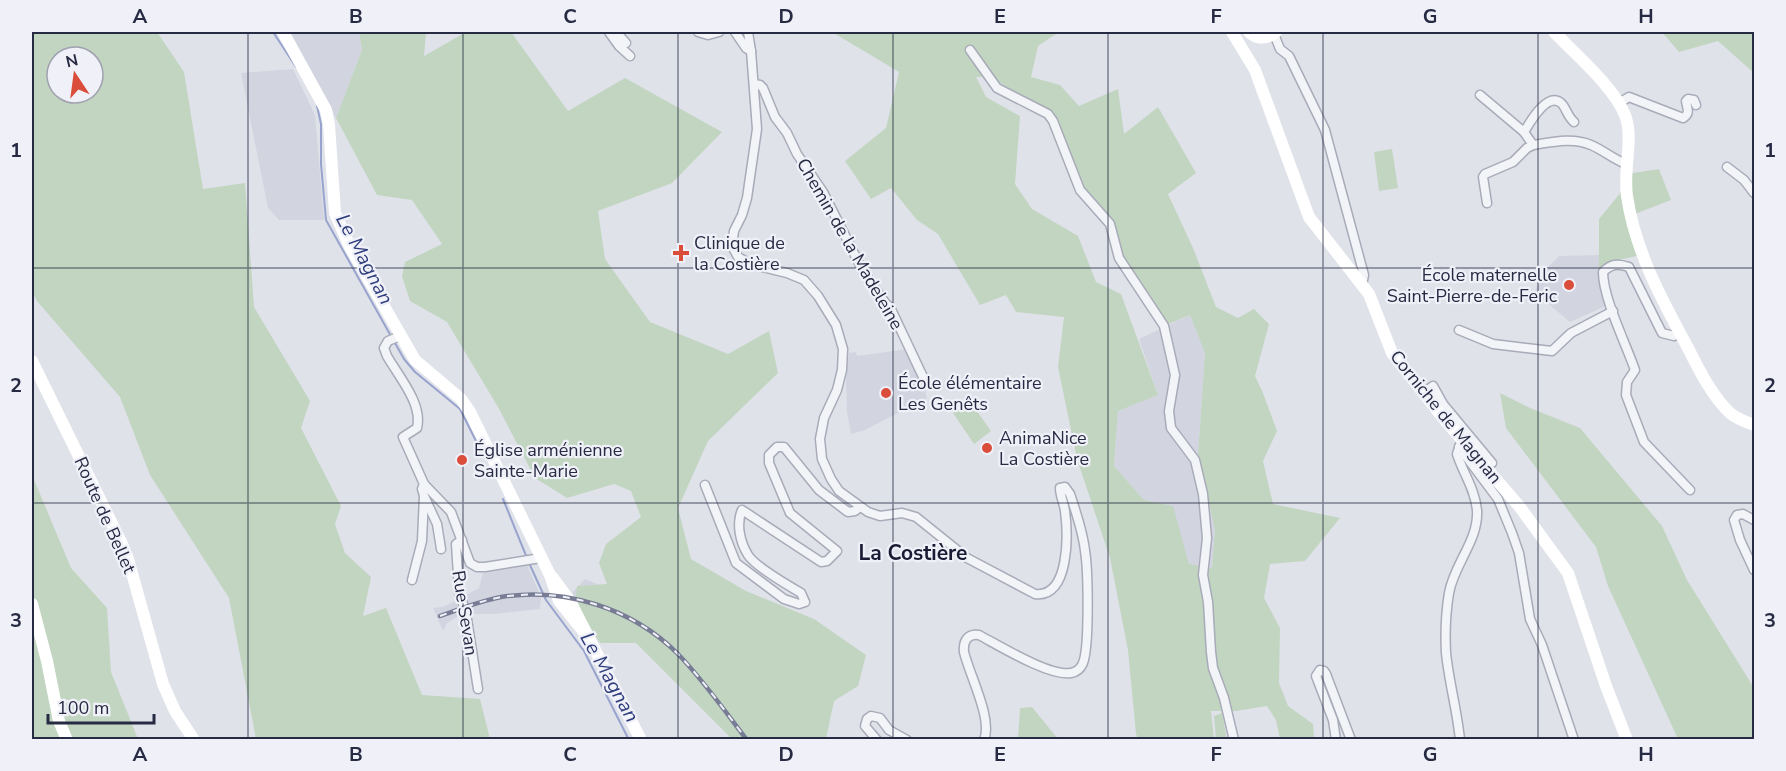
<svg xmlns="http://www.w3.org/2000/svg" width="1786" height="771" viewBox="0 0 1786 771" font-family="'Nunito Sans',sans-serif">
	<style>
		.built { fill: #d2d4e0 }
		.green { fill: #c1d5c1; fill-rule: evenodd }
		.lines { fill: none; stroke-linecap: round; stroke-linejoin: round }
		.stream { stroke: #98a4cd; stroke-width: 2 }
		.street-casing { stroke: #a8abb8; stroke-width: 11 }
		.street { stroke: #f3f4f8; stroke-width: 8 }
		.secondary { stroke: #fff; stroke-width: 12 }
		.rail-casing { stroke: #787c95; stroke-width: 4.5 }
		.rail { stroke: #f0f1f8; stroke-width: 2; stroke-dasharray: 7; stroke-linecap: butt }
		.grid { fill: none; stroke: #272a43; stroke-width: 1.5; stroke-opacity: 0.55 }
		.poi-dot { fill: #da4d3b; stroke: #f0f1f8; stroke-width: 2 }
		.labels { text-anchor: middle; stroke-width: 4.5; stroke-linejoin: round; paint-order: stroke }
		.poi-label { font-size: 18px; fill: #272a43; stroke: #f0f1f8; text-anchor: start }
		.street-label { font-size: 18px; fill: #272a43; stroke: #f0f1f8 }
		.water-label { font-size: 20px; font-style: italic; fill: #2e3c7b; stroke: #f0f1f8 }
		.quarter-label { font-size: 21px; font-weight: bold; fill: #1a1b34; stroke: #f0f1f8 }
		.neatline { fill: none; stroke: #272a43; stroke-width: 2 }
		.grid-label { font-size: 20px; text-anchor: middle; font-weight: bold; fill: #272a43 }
	</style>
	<rect width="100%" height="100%" fill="#e0e2ea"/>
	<g class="built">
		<polygon points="290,32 359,32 362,50 336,118"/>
		<polygon points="293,69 315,115 324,220 279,220 268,208 241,73"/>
		<polygon points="1599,255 1599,281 1608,305 1570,322 1538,295 1536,289 1548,267 1559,256"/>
		<polygon points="1190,315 1205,353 1198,455 1215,530 1212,568 1189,564 1172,506 1144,500 1114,466 1118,411 1158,395 1139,339"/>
		<polygon points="908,349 920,377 917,381 924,387 927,398 865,430 851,434 847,412 846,379 849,353 856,352 857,356"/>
		<polygon points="527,565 539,592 573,596 572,593 585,579 602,586 661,649 554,598 541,597 540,609 494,614 462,614 447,623 443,631 433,608 443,607 479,588 483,573"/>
	</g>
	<g class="green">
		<path d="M32,32H157L184,72L203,189L245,183L254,307L310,401L301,428L341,506L335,524L345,553L371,577L363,616L386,608L422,695L480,699L490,739H256L229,598L150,475L120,397L37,301L32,292ZM57,57H93V93H57Z"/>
		<polygon points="359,32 426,32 424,56 466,32 511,32 568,111 625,78 722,132 672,183 598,211 605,259 650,322 728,354 769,331 778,373 708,441 678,508 691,559 746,591 814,619 866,655 858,686 834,701 826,739 732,739 636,643 600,643 575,605 577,586 607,584 599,563 606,544 641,517 631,491 614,484 567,498 535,478 498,407 447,322 410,301 402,276 405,262 442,244 412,200 377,195 336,118 362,50"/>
		<path d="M832,32H1059L1038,46L1031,77L1060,85L1079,106L1118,89L1124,134L1158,107L1196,173L1168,194L1193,248L1216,307L1238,318L1254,309L1269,324L1255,376L1263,393L1277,431L1263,461L1273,504L1340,518L1305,561L1270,564L1264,598L1280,628L1279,683L1288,706L1313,724L1314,739H1280L1276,720L1267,706L1236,711H1211L1214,739H1138L1136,734L1128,650L1110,558L1077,459L1058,367L1064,317L1016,312L1006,295L980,305L938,234L917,220L891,188L871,199L845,161L886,128L899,72ZM990,76L1048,114L1092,205L1110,224L1127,272L1164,326L1190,315L1205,353L1198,455L1215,530L1212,568L1189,564L1173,506L1144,500L1114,466L1118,411L1158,395L1121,294L1096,282L1078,236L1032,209L1015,184L1020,116L986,97L976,77Z"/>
		<polygon points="1662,32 1754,32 1754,73 1718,41 1679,52"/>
		<polygon points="1392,149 1398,188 1379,191 1374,152"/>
		<polygon points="1659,169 1671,200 1627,217 1637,256 1609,262 1599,270 1599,219 1627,185 1627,174"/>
		<polygon points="1500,393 1530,408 1580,428 1662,526 1687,580 1754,688 1754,739 1678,739 1608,586 1596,547 1506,428"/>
		<polygon points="969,400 991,431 974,444 953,413"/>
		<polygon points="32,475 71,568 107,608 111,672 138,739 32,739"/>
		<polygon points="1032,707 1058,739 1018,739 1020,708"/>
		<polygon points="1222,713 1227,739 1216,739 1214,716"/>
	</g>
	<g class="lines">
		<g class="stream">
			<polyline points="273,32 296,67"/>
			<polyline points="317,106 321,124 321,164 326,220 392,338"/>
			<polyline points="395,343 404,359 415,372 460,409 476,441"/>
			<polyline points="503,499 527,558"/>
			<polyline points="529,563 546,600 584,651 629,740"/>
		</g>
		<g class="street-casing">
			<g id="street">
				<polyline points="609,32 619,46 630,56"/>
				<polyline points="616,32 626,43"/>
				<polyline points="698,32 708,35 719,32"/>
				<polyline points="735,32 746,48 751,51"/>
				<path d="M748,32L751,51L757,129L747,198L742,215L734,231L732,246L738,257L750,264L787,273L804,280L818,296L836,325L843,349L842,370L837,390L824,418L820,439L822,459L831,479L839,491L868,512L880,516L902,513L916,517L967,558L1035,594C1070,598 1068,534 1065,511C1064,503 1060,496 1060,488L1065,487L1070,494C1076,512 1083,532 1085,551C1088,569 1090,652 1082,665C1080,669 1076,672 1071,673C1050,677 998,645 979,635C967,633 963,642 964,652C969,674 993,719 984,740"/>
				<polyline points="1274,34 1280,49 1289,56 1325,130 1364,275 1362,285"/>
				<polyline points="970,50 997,88 1048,114 1053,121 1080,190 1110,224 1119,258 1164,326 1175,375 1169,411 1171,428 1195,460 1203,494 1207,538 1203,575 1208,602 1211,652 1213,668 1224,698 1234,740"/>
				<polyline points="754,84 760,85 763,88 775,117 787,133 797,154 823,192 864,273 886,304 890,307 924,379"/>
				<polyline points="1480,95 1524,132"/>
				<path d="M1619,103L1629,97L1683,118C1691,113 1687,109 1686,101L1688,99L1694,100L1696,105"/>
				<path d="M1574,122C1567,116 1566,107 1561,103C1547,91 1529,124 1524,132L1533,145C1552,142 1573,137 1591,145C1603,150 1613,159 1626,164"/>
				<polyline points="1727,167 1744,180 1754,193"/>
				<polyline points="1487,203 1483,177 1485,174 1513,162 1527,148 1533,145"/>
				<polyline points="1459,330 1493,344 1552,351 1571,333 1613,311"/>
				<path d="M1680,333L1674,336L1662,333L1629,267C1617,263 1611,264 1603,272C1603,298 1626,344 1635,370L1627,382L1626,395L1644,442L1690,490"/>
				<path d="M400,336L388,341L384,348L387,356C399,377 423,404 417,428L403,437L424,484L451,512L470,563L477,567H485L541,558"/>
				<polyline points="1423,393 1433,386 1443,404 1492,463"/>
				<path d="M1460,445L1457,454C1463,473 1475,489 1477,510C1479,540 1454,564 1449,593C1446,611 1445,634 1446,653C1449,682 1457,710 1460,740"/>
				<polyline points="1459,447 1498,499 1512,533 1519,553 1530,619 1542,645 1574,740"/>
				<path d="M705,485L736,563L784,599L799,604L805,602L801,593C789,586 754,565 748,555C740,542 736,524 742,510L821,562L827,561L837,551L790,513L769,463V455L777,447H784L819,490L848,512L855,511L860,507"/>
				<polyline points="425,498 437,524 441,549"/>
				<polyline points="1754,520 1743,514 1737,515 1734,520 1740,540 1754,570"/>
				<polyline points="462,540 456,544 459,592 466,613 478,689"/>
				<polyline points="412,580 422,541 424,496 422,489 424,484"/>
				<polyline points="877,740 865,726 867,719 871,716 880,718 889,730 907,740"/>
				<polyline points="1336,740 1333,720 1316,676 1320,670 1324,671 1326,674 1351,740"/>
			</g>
		</g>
		<use href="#street" class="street"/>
		<g class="secondary">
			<polyline points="283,32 326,110 329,125 335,213 350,247 415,360 461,399 470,412 550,575 559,601 584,632"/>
			<polyline points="1232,32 1255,70 1309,217 1369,294 1392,353 1444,419 1519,506 1568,573 1606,686 1627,740"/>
			<path d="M1249,32C1257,40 1268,39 1276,32"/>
			<path d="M1554,32C1575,54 1614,87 1625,115C1634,138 1623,169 1627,196C1635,251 1662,300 1688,348C1699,370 1712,396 1730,413C1737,419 1746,422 1754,425"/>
			<polyline points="32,361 122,544 128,559 163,684 175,711 194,740"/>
			<polyline points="553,578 570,601 641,740"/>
			<polyline points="32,604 47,661 59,721 67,740"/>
		</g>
		<g class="rail-casing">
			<path id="rail" d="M440,616C460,609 480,601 501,597C565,587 632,608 678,654C703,680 725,711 747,740"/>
		</g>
		<use href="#rail" class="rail"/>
	</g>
	<path class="grid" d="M248,32V740M463,32V740M678,32V740M893,32V740M1108,32V740M1323,32V740M1538,32V740M32,268H1754M32,503H1754"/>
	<g class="poi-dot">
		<path d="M678 244h6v6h6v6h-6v6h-6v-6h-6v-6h6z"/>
		<circle cx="1569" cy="285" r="6"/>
		<circle cx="886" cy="393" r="6"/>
		<circle cx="987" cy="448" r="6"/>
		<circle cx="462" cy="460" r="6"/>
	</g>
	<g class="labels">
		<g class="poi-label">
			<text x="694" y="249">Clinique de<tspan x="694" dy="21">la Costière</tspan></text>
			<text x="1557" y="281" text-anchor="end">École maternelle<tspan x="1557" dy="21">Saint-Pierre-de-Feric</tspan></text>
			<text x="898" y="389">École élémentaire<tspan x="898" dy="21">Les Genêts</tspan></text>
			<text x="999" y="444">AnimaNice<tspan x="999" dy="21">La Costière</tspan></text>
			<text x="474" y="456">Église arménienne<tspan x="474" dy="21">Sainte-Marie</tspan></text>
		</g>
		<g class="street-label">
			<text transform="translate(850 244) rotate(60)" y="6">Chemin de la Madeleine</text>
			<text transform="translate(1446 417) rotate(51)" y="6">Corniche de Magnan</text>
			<text transform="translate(105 515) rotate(66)" y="6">Route de Bellet</text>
			<text transform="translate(465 613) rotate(81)" y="6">Rue Sevan</text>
		</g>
		<g class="water-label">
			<text transform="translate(365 259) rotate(62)" y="7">Le Magnan</text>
			<text transform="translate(610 677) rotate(61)" y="7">Le Magnan</text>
		</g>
		<g class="quarter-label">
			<text x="913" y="560">La Costière</text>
		</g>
	</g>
	<rect width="1786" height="771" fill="none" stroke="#f0f1f8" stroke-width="66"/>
	<g transform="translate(75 75) rotate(347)"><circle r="28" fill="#f0f1f8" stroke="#a0a1b0" stroke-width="1.5"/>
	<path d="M0-4.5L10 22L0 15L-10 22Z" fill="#da4d3b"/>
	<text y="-9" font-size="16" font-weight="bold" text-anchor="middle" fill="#272a43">N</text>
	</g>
	<path d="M48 714v9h106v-9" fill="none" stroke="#272a43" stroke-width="3"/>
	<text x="57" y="714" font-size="18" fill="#272a43" stroke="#f0f1f8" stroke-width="4.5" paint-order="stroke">100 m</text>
	<rect x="33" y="33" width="1720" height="705" class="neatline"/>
	<g class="grid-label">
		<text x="140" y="23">A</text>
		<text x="356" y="23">B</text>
		<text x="570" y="23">C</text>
		<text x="786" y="23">D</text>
		<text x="1000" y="23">E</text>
		<text x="1216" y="23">F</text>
		<text x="1430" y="23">G</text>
		<text x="1646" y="23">H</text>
		<text x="16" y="157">1</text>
		<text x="1770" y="157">1</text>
		<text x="16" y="392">2</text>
		<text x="1770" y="392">2</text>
		<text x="16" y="627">3</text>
		<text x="1770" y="627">3</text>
		<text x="140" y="761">A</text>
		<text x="356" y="761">B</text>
		<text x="570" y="761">C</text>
		<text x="786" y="761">D</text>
		<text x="1000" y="761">E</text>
		<text x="1216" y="761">F</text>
		<text x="1430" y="761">G</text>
		<text x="1646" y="761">H</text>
	</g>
</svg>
